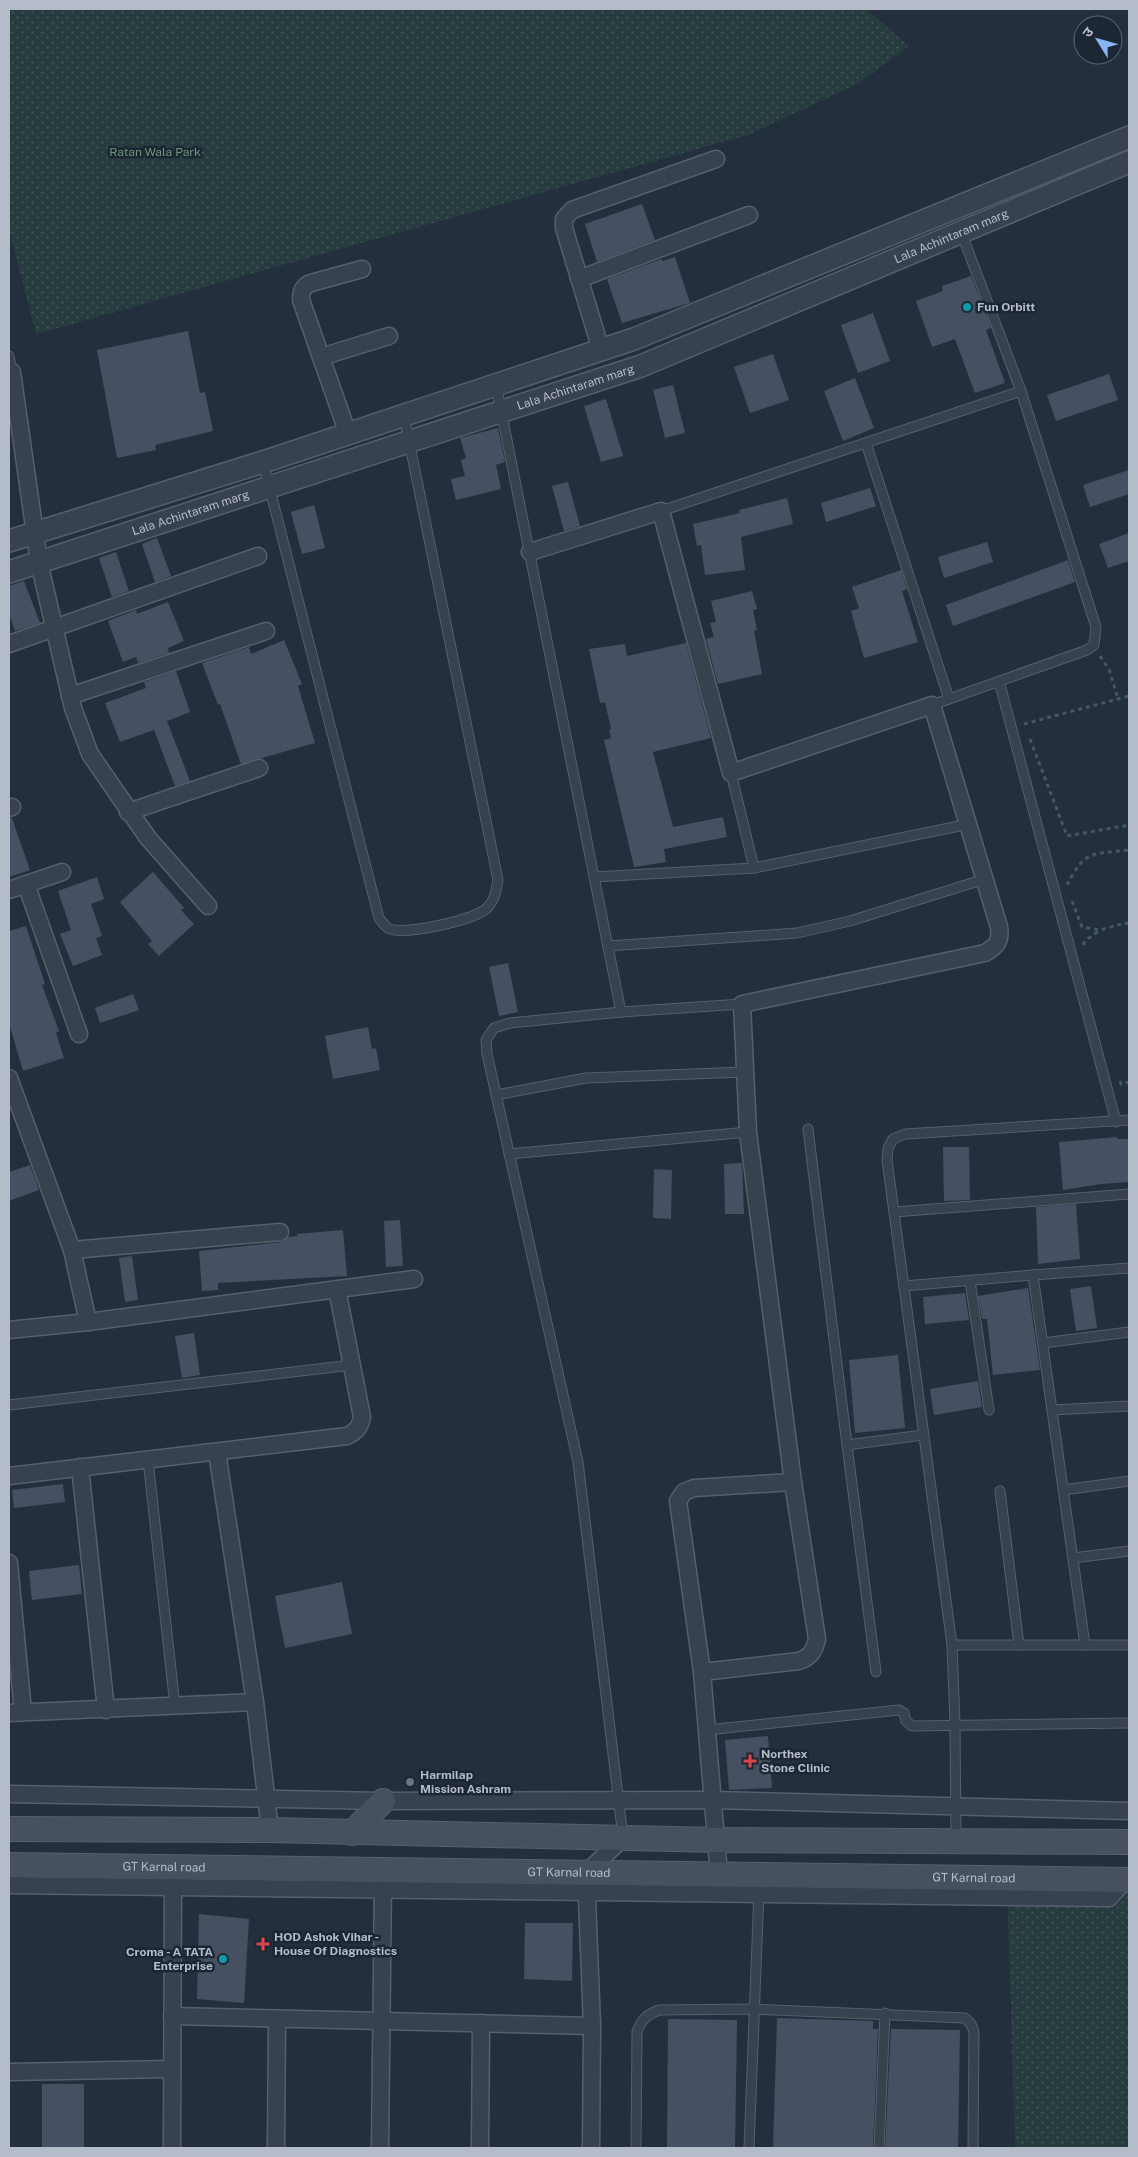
<svg xmlns="http://www.w3.org/2000/svg" width="1138" height="2157" viewBox="0 0 1138 2157" font-family="'Public Sans','Noto Sans Devanagari',sans-serif">
	<style>
		.park { fill: url(#park-dots) }
		.building { fill: #455162 }
		.lines { fill: none; stroke-linecap: round; stroke-linejoin: round }
		.service-casing { stroke: #565f6c; stroke-width: 11 }
		.minor-casing { stroke: #565f6c; stroke-width: 19 }
		.tertiary-casing { stroke: #565f6c; stroke-width: 24 }
		.secondary-casing { stroke: #565f6c; stroke-width: 26 }
		.path { stroke: #44595c; stroke-width: 3; stroke-dasharray: 4 4; stroke-linecap: butt }
		.service { stroke: #38414e; stroke-width: 9 }
		.minor { stroke: #38414e; stroke-width: 16 }
		.tertiary { stroke: #38414e; stroke-width: 21 }
		.secondary { stroke: #465061; stroke-width: 24 }
		.culture-dot { fill: #0f9aa8; stroke: #1d2633; stroke-width: 2 }
		.health-dot { fill: #e0444e; stroke: #1d2633; stroke-width: 2 }
		.worship-dot { fill: #6b7280; stroke: #1d2633; stroke-width: 2 }
		.labels { text-anchor: middle; stroke-width: 5; stroke-linejoin: round; paint-order: stroke }
		.park-label { font-size: 12px; fill: #6b9a76; stroke: #1d2633 }
		.street-label { font-size: 12px; fill: #b4bcc9; stroke: #1d2633 }
		.poi-label { font-size: 12px; font-weight: bold; fill: #b4bcc9; stroke: #1d2633; text-anchor: start }
	</style>
	<defs>
		<pattern id="park-dots" width="8" height="8" patternUnits="userSpaceOnUse" patternTransform="scale(1.25)"><rect width="8" height="8" fill="#263c3f"/><path d="M2 2h.1M6 6h.1" fill="none" stroke="#435659" stroke-width="1.8" stroke-linecap="round"/></pattern>
	</defs>
	<rect width="100%" height="100%" fill="#242f3e"/>
	<g class="park">
		<polygon points="9,9 866,9 909,46 857,84 748,135 36,334 9,229"/>
		<polygon points="1007,1883 1129,1889 1129,2148 1015,2148"/>
	</g>
	<g class="building">
		<polygon points="642,204 655,240 597,262 585,224"/>
		<polygon points="675,257 690,303 622,323 607,279 662,259 662,261"/>
		<polygon points="971,276 991,328 986,330 1005,383 975,393 955,339 932,347 916,301 943,291 942,286"/>
		<polygon points="873,313 890,361 858,373 841,325"/>
		<polygon points="188,331 200,393 205,392 213,431 155,445 156,450 117,458 97,350"/>
		<polygon points="773,354 789,400 750,413 734,367"/>
		<polygon points="1109,374 1118,400 1056,421 1047,395"/>
		<polygon points="855,378 874,428 843,441 824,391"/>
		<polygon points="673,385 685,433 665,438 653,390"/>
		<polygon points="606,399 623,456 601,462 584,406"/>
		<polygon points="498,428 505,462 496,465 501,489 456,500 451,479 465,476 461,460 466,458 460,438"/>
		<polygon points="1129,470 1129,494 1090,507 1083,485"/>
		<polygon points="568,482 580,526 564,531 552,486"/>
		<polygon points="870,488 876,506 826,522 821,503"/>
		<polygon points="787,498 793,524 741,537 745,570 705,575 701,545 697,546 693,524 740,513 739,510"/>
		<polygon points="314,505 325,548 302,554 291,512"/>
		<polygon points="1129,533 1129,561 1108,568 1099,544"/>
		<polygon points="157,538 171,576 155,582 142,544"/>
		<polygon points="987,542 993,562 944,578 938,557"/>
		<polygon points="116,552 129,591 112,597 99,558"/>
		<polygon points="1068,560 1075,582 953,626 946,605"/>
		<polygon points="901,570 907,589 902,591 918,642 864,658 851,611 859,608 852,587"/>
		<polygon points="24,581 40,623 15,631 9,614 9,586"/>
		<polygon points="752,591 757,609 753,610 757,630 754,631 762,674 718,684 706,639 714,637 710,623 716,622 711,601"/>
		<polygon points="168,602 184,641 168,648 169,653 138,663 136,657 123,662 108,621 136,610 137,614"/>
		<polygon points="284,640 302,684 298,686 315,743 241,764 220,704 218,705 202,663 249,647 251,654"/>
		<polygon points="686,643 711,738 653,752 673,827 723,817 727,837 664,849 666,862 634,867 604,740 611,738 609,730 611,729 605,702 600,703 589,649 625,644 627,656"/>
		<polygon points="176,671 190,712 167,721 190,781 175,786 154,730 120,742 105,703 146,688 144,682"/>
		<polygon points="9,818 12,818 30,870 9,877"/>
		<polygon points="153,872 184,908 181,910 194,924 159,956 148,944 152,941 120,902"/>
		<polygon points="97,877 104,899 91,904 102,936 96,938 102,955 73,966 60,934 71,930 58,891"/>
		<polygon points="26,926 45,984 42,985 59,1031 56,1033 64,1058 23,1071 9,1023 9,931"/>
		<polygon points="508,963 518,1012 499,1016 489,967"/>
		<polygon points="133,994 139,1010 100,1023 95,1008"/>
		<polygon points="368,1027 372,1049 376,1048 380,1070 333,1079 325,1036"/>
		<polygon points="1117,1137 1118,1139 1129,1139 1129,1182 1101,1184 1063,1190 1059,1142"/>
		<polygon points="943,1147 969,1147 970,1200 944,1201"/>
		<polygon points="742,1163 744,1214 725,1214 724,1164"/>
		<polygon points="30,1165 39,1190 9,1201 9,1172"/>
		<polygon points="654,1169 672,1170 671,1219 653,1218"/>
		<polygon points="1076,1204 1080,1259 1038,1264 1036,1207"/>
		<polygon points="400,1220 403,1266 386,1267 384,1221"/>
		<polygon points="343,1230 347,1276 218,1283 218,1290 202,1291 199,1251 281,1242 288,1237 297,1236 297,1234"/>
		<polygon points="132,1256 138,1300 125,1302 119,1258"/>
		<polygon points="1091,1286 1097,1328 1076,1331 1070,1289"/>
		<polygon points="1028,1288 1040,1370 993,1375 987,1319 982,1319 978,1296"/>
		<polygon points="965,1293 969,1320 925,1324 923,1297"/>
		<polygon points="194,1333 200,1375 182,1378 175,1336"/>
		<polygon points="898,1355 905,1428 855,1433 849,1360"/>
		<polygon points="978,1381 982,1407 934,1415 930,1389"/>
		<polygon points="63,1484 65,1502 14,1508 12,1490"/>
		<polygon points="79,1565 82,1594 32,1600 29,1571"/>
		<polygon points="342,1582 352,1634 285,1648 275,1596"/>
		<polygon points="768,1736 772,1788 729,1790 725,1740"/>
		<polygon points="199,1914 249,1919 244,2003 197,1999"/>
		<polygon points="525,1923 573,1923 572,1981 524,1979"/>
		<polygon points="777,2018 873,2021 873,2029 878,2029 873,2148 773,2148"/>
		<polygon points="668,2019 737,2020 735,2148 667,2148"/>
		<polygon points="891,2029 960,2030 958,2148 885,2148"/>
		<rect x="42" y="2084" width="42" height="64"/>
	</g>
	<g class="lines">
		<g class="service-casing">
			<g id="service">
				<polyline points="9,356 12,372 9,372"/>
				<polyline points="496,385 621,1012 510,1023 494,1028 486,1040 487,1054 578,1462 623,1837"/>
				<polyline points="866,443 949,699"/>
				<path d="M263,462L379,918C382,922 385,927 390,929C406,935 475,920 487,908C495,900 496,891 498,880L404,416"/>
				<polyline points="661,511 1021,391 961,232"/>
				<polyline points="999,681 1116,1122"/>
				<polyline points="932,705 1087,650 1094,645 1096,627 1021,391"/>
				<polyline points="731,773 754,868"/>
				<polyline points="594,877 754,868 969,824"/>
				<polyline points="608,946 797,933 850,921 985,879"/>
				<polyline points="621,1012 742,1004"/>
				<polyline points="496,1095 586,1078 745,1072"/>
				<polyline points="808,1129 847,1445 923,1435"/>
				<polyline points="509,1154 748,1132"/>
				<polyline points="894,1212 1129,1194"/>
				<polyline points="1033,1275 1129,1268"/>
				<polyline points="970,1281 989,1410"/>
				<polyline points="904,1286 1033,1275 1085,1645"/>
				<polyline points="1043,1343 1129,1332"/>
				<polyline points="9,1405 352,1365"/>
				<polyline points="1052,1410 1129,1406"/>
				<polyline points="847,1445 876,1672"/>
				<polyline points="148,1460 175,1706"/>
				<polyline points="1063,1490 1129,1481"/>
				<polyline points="1000,1491 1019,1645"/>
				<polyline points="1073,1558 1129,1551"/>
				<polyline points="952,1645 887,1160 888,1148 893,1139 905,1134 1129,1120"/>
				<polyline points="707,1730 899,1710 904,1713 906,1721 912,1726 1129,1723"/>
				<polyline points="956,1840 955,1724 952,1645 1129,1645"/>
				<path d="M636,2148L637,2032C642,2019 646,2015 659,2010L753,2009L965,2018L971,2024L974,2032L973,2148"/>
				<polyline points="749,2148 759,1891"/>
				<polyline points="879,2148 885,2013"/>
			</g>
		</g>
		<g class="minor-casing">
			<g id="minor">
				<polyline points="579,279 749,215"/>
				<polyline points="601,350 564,228 564,219 572,210 716,159"/>
				<polyline points="321,357 389,336"/>
				<polyline points="12,372 39,562 73,708 90,754 148,838 208,906"/>
				<path d="M348,434L301,300C301,291 303,286 311,283L362,269"/>
				<path d="M530,552L661,511L731,773L932,705L999,927C1001,941 997,946 985,953L742,1004L748,1132L793,1482L817,1639C814,1651 811,1657 799,1661L702,1672"/>
				<polyline points="9,644 258,556"/>
				<polyline points="70,696 266,631"/>
				<polyline points="9,808 12,807"/>
				<polyline points="128,812 259,768"/>
				<polyline points="26,884 79,1034"/>
				<polyline points="9,890 62,872"/>
				<polyline points="9,1078 72,1250 88,1322"/>
				<polyline points="72,1250 280,1232"/>
				<polyline points="9,1330 88,1322 414,1279"/>
				<polyline points="217,1452 255,1702 270,1830"/>
				<polyline points="80,1467 106,1710"/>
				<path d="M9,1476L347,1436C357,1431 360,1427 362,1417L337,1289"/>
				<polyline points="9,1563 23,1712"/>
				<polyline points="9,1713 255,1702"/>
				<polyline points="9,1794 383,1801 713,1800 1129,1811"/>
				<polyline points="719,1875 702,1672 678,1501 684,1492 694,1488 793,1482"/>
				<polyline points="9,1885 1109,1898 1125,1880"/>
				<polyline points="172,2016 592,2026"/>
				<polyline points="9,2072 172,2069"/>
				<polyline points="172,2148 173,1876"/>
				<polyline points="276,2148 277,2019"/>
				<polyline points="380,2148 383,1878"/>
				<polyline points="480,2148 481,2023"/>
				<polyline points="591,2148 592,2026 586,1873 623,1838"/>
			</g>
		</g>
		<g class="tertiary-casing">
			<g id="tertiary">
				<polyline points="9,541 263,462 634,339 1129,137"/>
				<path id="s1" d="M9,572L641,366L1129,162"/>
			</g>
		</g>
		<g class="secondary-casing">
			<g id="secondary">
				<polyline points="9,1829 270,1830 716,1840 1129,1842"/>
				<polyline points="352,1833 383,1801"/>
				<path id="s2" d="M9,1865L1129,1880"/>
			</g>
		</g>
		<g class="path">
			<polyline points="1100,656 1109,669 1118,699"/>
			<polyline points="1024,724 1129,696"/>
			<polyline points="1030,739 1067,836 1129,825"/>
			<path d="M1067,885C1085,850 1092,854 1129,850"/>
			<polyline points="1072,901 1082,927 1100,930 1125,923 1129,924"/>
			<polyline points="1083,945 1085,941 1100,930"/>
			<polyline points="1120,1081 1121,1084 1129,1082"/>
		</g>
		<use href="#service" class="service"/>
		<use href="#minor" class="minor"/>
		<use href="#tertiary" class="tertiary"/>
		<use href="#secondary" class="secondary"/>
	</g>
	<g class="culture-dot">
		<circle cx="967" cy="307" r="5"/>
		<circle cx="223" cy="1959" r="5"/>
	</g>
	<g class="health-dot">
		<path d="M747.5 1753.5h5v5h5v5h-5v5h-5v-5h-5v-5h5z"/>
		<path d="M260.5 1936.5h5v5h5v5h-5v5h-5v-5h-5v-5h5z"/>
	</g>
	<circle class="worship-dot" cx="410" cy="1782" r="5"/>
	<g class="labels">
		<g class="park-label">
			<text x="155" y="156">Ratan Wala Park</text>
		</g>
		<g class="street-label">
			<text dy="4" stroke="none"><textPath href="#s1" startOffset="1001">Lala Achintaram marg</textPath></text>
			<text dy="4" stroke="none"><textPath href="#s1" startOffset="596">Lala Achintaram marg</textPath></text>
			<text dy="4" stroke="none"><textPath href="#s1" startOffset="191">Lala Achintaram marg</textPath></text>
			<text dy="4" stroke="none"><textPath href="#s2" startOffset="155">GT Karnal road</textPath></text>
			<text dy="4" stroke="none"><textPath href="#s2" startOffset="560">GT Karnal road</textPath></text>
			<text dy="4" stroke="none"><textPath href="#s2" startOffset="965">GT Karnal road</textPath></text>
		</g>
		<g class="poi-label">
			<text x="977" y="311">Fun Orbitt</text>
			<text x="761" y="1758">Northex<tspan x="761" dy="14">Stone Clinic</tspan></text>
			<text x="420" y="1779">Harmilap<tspan x="420" dy="14">Mission Ashram</tspan></text>
			<text x="274" y="1941">HOD Ashok Vihar -<tspan x="274" dy="14">House Of Diagnostics</tspan></text>
			<text x="213" y="1956" text-anchor="end">Croma - A TATA<tspan x="213" dy="14">Enterprise</tspan></text>
		</g>
	</g>
	<rect width="1138" height="2157" fill="none" stroke="#b4bcc9" stroke-width="20"/>
	<g transform="translate(1098 40) rotate(307)"><circle r="24" fill="#1d2633" stroke="#59626f"/>
	<path d="M0-4L9 19L0 12L-9 19Z" fill="#8ab4f8"/>
	<text y="-8" font-size="14" font-weight="bold" text-anchor="middle" fill="#b4bcc9">उ</text>
	</g>
</svg>
